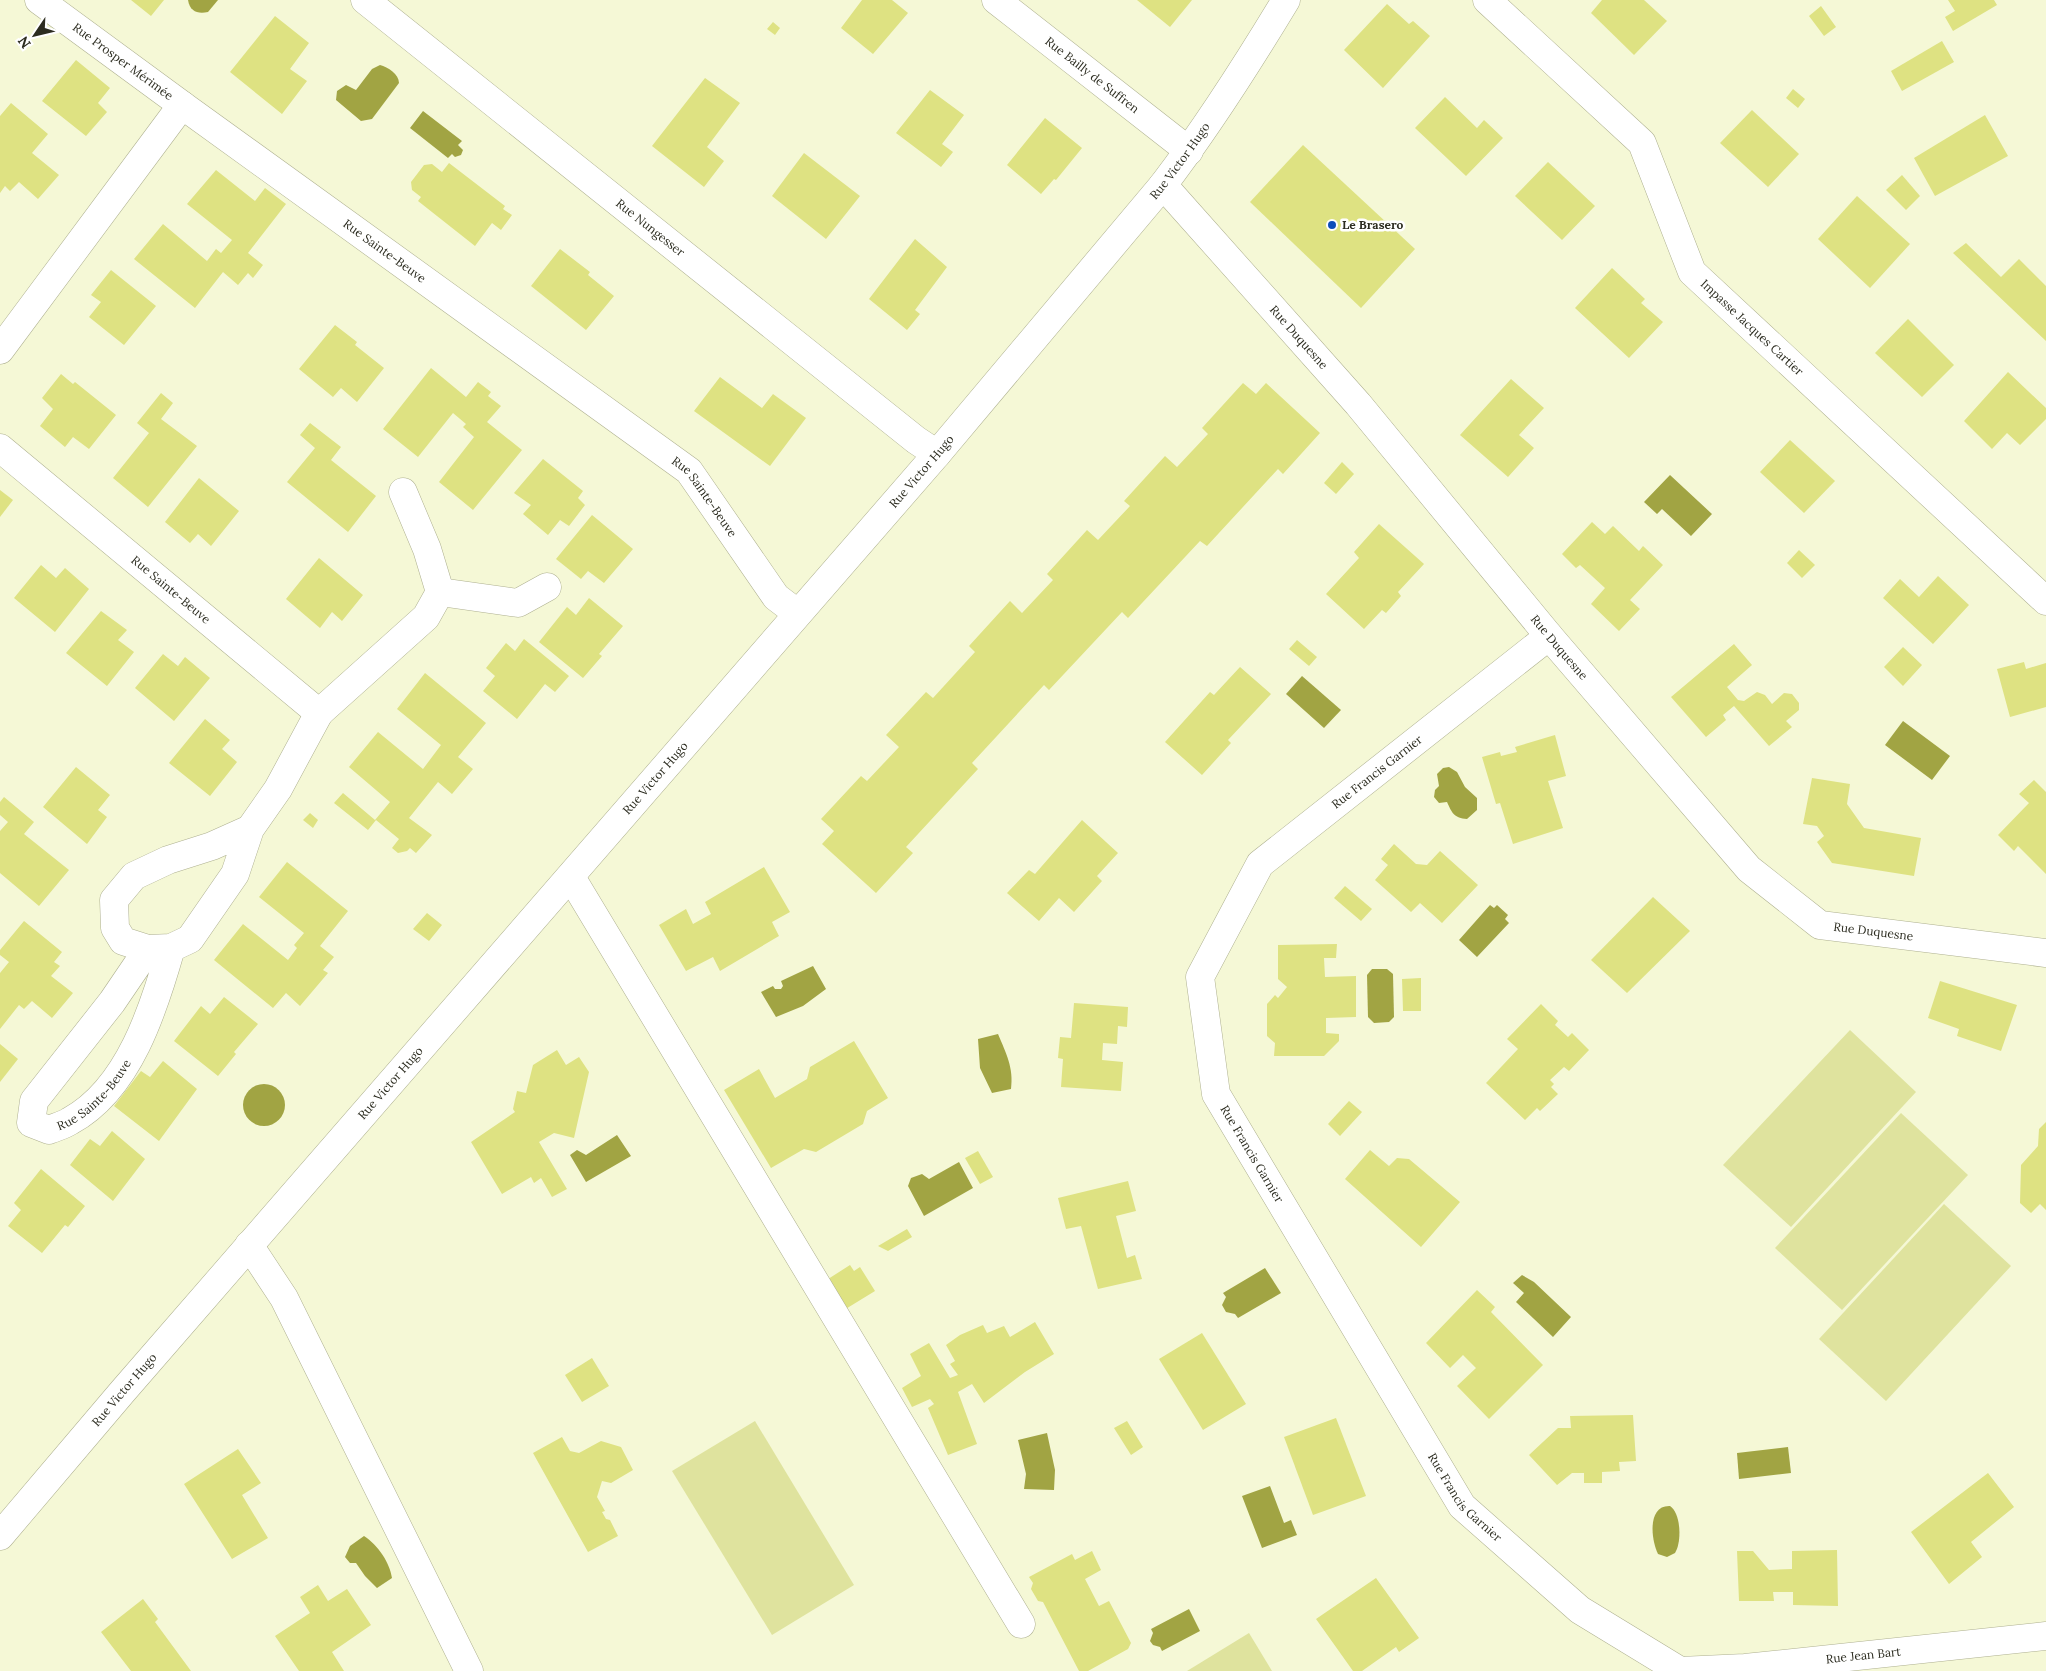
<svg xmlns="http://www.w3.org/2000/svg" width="2046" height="1671" viewBox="0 0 2046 1671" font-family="Lora,serif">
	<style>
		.green { fill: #dfe39e }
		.water { fill: #a1a443 }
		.building { fill: #dee282 }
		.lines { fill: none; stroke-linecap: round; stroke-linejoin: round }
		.minor-casing { stroke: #aeb090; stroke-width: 29 }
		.minor { stroke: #fff; stroke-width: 28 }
		.poi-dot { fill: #0e4eb9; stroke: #fff; stroke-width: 2 }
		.labels { text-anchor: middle; stroke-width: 5; stroke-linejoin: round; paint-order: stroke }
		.street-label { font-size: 12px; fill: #2c2c20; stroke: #fff }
		.poi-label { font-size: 12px; font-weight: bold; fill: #2c2c20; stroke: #fff; text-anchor: start }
	</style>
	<rect width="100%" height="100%" fill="#f5f8d6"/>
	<g class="green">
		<polygon points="1850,1030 1916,1092 1791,1227 1723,1165"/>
		<polygon points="1901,1113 1968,1175 1842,1310 1775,1248"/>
		<polygon points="1944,1204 2011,1266 1886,1401 1819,1339"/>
		<polygon points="755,1421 854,1585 772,1635 672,1471"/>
		<polygon points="1249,1633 1272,1671 1187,1671"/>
	</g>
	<g class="water">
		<path d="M188,0H218L208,12C198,14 190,12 188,0Z"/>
		<path d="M380,65C388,67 399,74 399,83L372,119L361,121L336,100L337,91L346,85L356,90L372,69Z"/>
		<polygon points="423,111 462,141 458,145 463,150 461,155 455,157 452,154 448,158 410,128"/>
		<polygon points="1670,475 1712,514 1691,536 1662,509 1657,514 1644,502"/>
		<polygon points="1302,676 1341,710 1324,728 1286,694"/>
		<polygon points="1903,721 1950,756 1932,780 1885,745"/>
		<path d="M1449,767L1457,772L1465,787L1477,798V810L1467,819C1454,818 1452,813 1447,802L1439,803L1434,797L1435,790L1439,786L1437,774L1443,768Z"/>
		<polygon points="1490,905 1494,908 1497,905 1508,915 1505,919 1509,923 1477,957 1459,940"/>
		<polygon points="813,966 826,989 803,1006 776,1017 761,992 773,986 775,989 781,989 783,986 781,981"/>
		<polygon points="1372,969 1387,969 1393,974 1394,1017 1389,1022 1374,1023 1368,1017 1367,975"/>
		<path d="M998,1034C1006,1053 1014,1068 1011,1089L992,1093L980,1068L978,1039Z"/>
		<circle cx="264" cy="1105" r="21"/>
		<polygon points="617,1135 631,1156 586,1182 570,1155 577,1150 586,1155"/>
		<polygon points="959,1162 973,1188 924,1216 908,1186 911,1178 922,1174 929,1179"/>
		<polygon points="1265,1268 1281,1293 1238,1318 1235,1314 1226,1312 1222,1305 1226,1297 1223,1293"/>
		<polygon points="1522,1275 1534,1282 1571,1317 1553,1337 1516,1302 1524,1293 1513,1283"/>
		<polygon points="1047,1433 1055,1470 1054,1490 1024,1489 1026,1474 1018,1440"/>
		<polygon points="1788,1447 1791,1473 1739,1479 1737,1453"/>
		<polygon points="1270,1486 1284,1523 1291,1520 1297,1535 1262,1548 1242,1496"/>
		<path d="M1670,1506C1681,1513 1682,1542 1675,1553L1667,1557L1658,1554C1651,1540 1647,1505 1670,1506Z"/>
		<path d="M364,1536C378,1545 390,1563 392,1578L377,1588L365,1576L356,1563H350L345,1557L350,1546Z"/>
		<polygon points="1189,1609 1200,1631 1162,1651 1160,1647 1153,1645 1150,1641 1153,1633 1151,1629"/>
	</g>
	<g class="building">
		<polygon points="131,0 164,0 151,16"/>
		<polygon points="862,0 892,0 908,13 873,54 841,28"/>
		<polygon points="1137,0 1192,0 1170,27"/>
		<polygon points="1602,0 1644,0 1667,21 1634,55 1591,13"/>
		<polygon points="1948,0 1994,0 1997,5 1953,31 1945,17 1955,11"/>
		<polygon points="1387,4 1409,24 1413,21 1430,36 1383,88 1344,50"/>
		<polygon points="1821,6 1836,27 1824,36 1809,16"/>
		<polygon points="275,16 309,43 290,69 307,81 282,114 230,72"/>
		<polygon points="773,22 780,28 775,35 767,29"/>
		<polygon points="1942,41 1954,62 1902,91 1891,71"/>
		<polygon points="76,60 110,88 98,103 107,112 86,136 42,101"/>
		<polygon points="705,78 740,103 707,147 724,161 704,187 652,146"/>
		<polygon points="1793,89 1805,99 1798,108 1786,98"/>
		<polygon points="930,90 964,115 942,144 953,152 941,167 896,133"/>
		<polygon points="1445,97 1477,128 1484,120 1503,138 1466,176 1415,128"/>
		<polygon points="11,103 48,134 32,153 59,175 38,199 19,182 10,191 5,186 0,193 0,116"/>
		<polygon points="1752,110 1799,154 1768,187 1720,143"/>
		<polygon points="1985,115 2008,156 1935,196 1914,158"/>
		<polygon points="1045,118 1082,148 1056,180 1054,179 1041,194 1007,165"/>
		<polygon points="1303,145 1415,249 1361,308 1250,202"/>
		<polygon points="804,153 860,196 826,239 772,196"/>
		<polygon points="1548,162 1595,206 1562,240 1515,196"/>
		<polygon points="449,163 505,206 503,209 512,215 501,230 492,223 475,246 418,201 421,197 412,190 411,182 424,165 432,164 442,172"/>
		<polygon points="216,170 255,201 265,188 286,204 248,253 263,265 253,278 248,273 238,285 223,272 195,308 134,259 163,224 207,261 216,249 221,253 232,240 187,204"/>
		<polygon points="1902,175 1920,196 1906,210 1886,190"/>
		<polygon points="1857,196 1910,244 1870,288 1818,239"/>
		<polygon points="915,239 947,267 915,310 920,314 907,330 869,299"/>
		<polygon points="1966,243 2001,277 2019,259 2046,286 2046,341 1953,253"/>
		<polygon points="560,249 590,272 588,275 614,296 586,330 531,286"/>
		<polygon points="1612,268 1645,299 1641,303 1663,322 1629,358 1575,308"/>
		<polygon points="111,270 156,306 124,345 89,317 101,302 91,295"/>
		<polygon points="1908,319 1954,365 1922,397 1875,353"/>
		<polygon points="335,325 357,342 355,345 384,368 357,402 341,388 333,397 299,369"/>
		<polygon points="431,368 466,397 478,382 491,392 488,396 501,406 487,422 522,450 473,510 439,482 474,437 463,427 466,424 453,413 418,457 383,429"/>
		<polygon points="2008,372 2046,408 2046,419 2020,445 2007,433 1992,449 1964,421"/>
		<polygon points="61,374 73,384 75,382 116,415 89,449 73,437 65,447 40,426 53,409 42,398"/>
		<polygon points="720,377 762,408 773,394 806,418 770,466 694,411"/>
		<polygon points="1511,379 1544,408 1519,435 1534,448 1508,477 1460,435"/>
		<polygon points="1243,383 1256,394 1266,383 1320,433 1283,474 1278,469 1207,546 1200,541 1128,618 1122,612 1049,690 1044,685 972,763 978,769 906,847 913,853 876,893 822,844 834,831 821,819 861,776 867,781 899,747 886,735 926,692 933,698 975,652 969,646 1010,601 1022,613 1053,580 1047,574 1087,530 1098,540 1130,506 1124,501 1165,456 1177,467 1208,434 1202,428"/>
		<polygon points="161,393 173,403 161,419 197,446 148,507 113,478 149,433 137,423"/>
		<polygon points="310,423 341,447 331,460 376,496 348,532 287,482 315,448 300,435"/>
		<polygon points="1790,440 1835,481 1804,513 1760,472"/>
		<polygon points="543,459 583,491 578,498 585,505 569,526 560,520 548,535 523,514 531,505 514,493"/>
		<polygon points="1342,462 1354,474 1336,494 1324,483"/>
		<polygon points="199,478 239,511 211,546 198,534 190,543 165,522"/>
		<polygon points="0,490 13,500 0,517"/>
		<polygon points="592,515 633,549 604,583 588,571 581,579 556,559"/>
		<polygon points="1592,522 1605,534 1613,526 1639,551 1643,546 1663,565 1630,600 1640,609 1619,631 1591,604 1605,588 1580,565 1576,568 1562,554"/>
		<polygon points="1379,524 1424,564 1398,592 1401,596 1386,613 1382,610 1364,629 1326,594 1359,558 1354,552"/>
		<polygon points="1799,550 1815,565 1802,578 1787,563"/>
		<polygon points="319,558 363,595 342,621 332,612 320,628 286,599"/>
		<polygon points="41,565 56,578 65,568 89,589 55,632 14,598"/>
		<polygon points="1938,576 1969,605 1933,644 1883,598 1900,579 1919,597"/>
		<polygon points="589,598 623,626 599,654 602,656 583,678 539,642 567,607 576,615"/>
		<polygon points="101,611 127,630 118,640 134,652 107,686 66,653"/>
		<polygon points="524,639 569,676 555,692 545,684 517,719 483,691 495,676 486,668 506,643 515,651"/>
		<polygon points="1297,640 1317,657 1309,666 1289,649"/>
		<polygon points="1734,644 1752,665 1727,687 1738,700 1744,701 1757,692 1765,695 1772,704 1784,693 1792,694 1799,703 1799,710 1786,721 1792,727 1769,746 1734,706 1723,715 1726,720 1706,737 1671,697"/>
		<polygon points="1903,647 1922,665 1903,686 1884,667"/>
		<polygon points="163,654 178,666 185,657 210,678 174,721 135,688"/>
		<polygon points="2024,662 2026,669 2046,663 2046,707 2010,717 1997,669"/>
		<polygon points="1240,667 1271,694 1228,740 1231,743 1202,775 1165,742 1210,692 1214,695"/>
		<polygon points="425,673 486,723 458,757 473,769 452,794 438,782 409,818 432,835 416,853 410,848 407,851 398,853 392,848 399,839 376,820 368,830 334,803 343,793 375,820 390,802 349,767 378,732 423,769 441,745 397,709"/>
		<polygon points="205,719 230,740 222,749 237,762 210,796 169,763"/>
		<polygon points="1555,735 1566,776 1548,781 1563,828 1513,844 1500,803 1496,804 1482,757 1500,752 1501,756 1517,752 1515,747"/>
		<polygon points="76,767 110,795 98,810 107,817 87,844 43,807"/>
		<polygon points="1812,778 1850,784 1847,804 1864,828 1921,838 1914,876 1832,863 1817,842 1824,836 1817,826 1803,824"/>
		<polygon points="2034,780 2046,792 2046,874 2018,846 2014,851 1998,835 2029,803 2019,794"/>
		<polygon points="4,797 34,822 24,834 69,870 39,906 0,873 0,831 8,822 0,815 0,802"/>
		<polygon points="310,813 318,820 313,828 303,820"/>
		<polygon points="1082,820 1118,853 1097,876 1102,881 1074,912 1059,898 1039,921 1007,893 1029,870 1035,874"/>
		<polygon points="1394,844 1416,864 1427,865 1440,851 1478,885 1442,923 1420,903 1411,912 1375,880 1388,865 1381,859"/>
		<polygon points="287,862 348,911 320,946 334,957 323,970 328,973 300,1006 286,993 273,1008 214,960 243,924 288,960 297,948 294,945 304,933 259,897"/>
		<polygon points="764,867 790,912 772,922 779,936 720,971 713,957 686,971 659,925 686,909 693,924 711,914 705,902"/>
		<polygon points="1345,886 1372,909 1361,921 1334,898"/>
		<polygon points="1653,897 1690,931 1627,993 1591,960"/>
		<polygon points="427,913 442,925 429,941 413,929"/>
		<polygon points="24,921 62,952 54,962 60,966 51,976 73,993 52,1018 32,1001 24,1009 19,1005 0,1029 0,973 9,962 0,955 0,950"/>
		<polygon points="1337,944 1336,958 1324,958 1325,977 1356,976 1356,1017 1326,1018 1326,1033 1339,1034 1339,1041 1324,1056 1274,1056 1275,1043 1267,1036 1267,1004 1275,995 1278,998 1287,987 1278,979 1278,945"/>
		<polygon points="1421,978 1421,1011 1403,1011 1402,979"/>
		<polygon points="1940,981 2017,1005 2001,1051 1957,1036 1959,1029 1928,1018"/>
		<polygon points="224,997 258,1024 234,1052 236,1054 218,1076 174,1041 201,1006 210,1014"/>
		<polygon points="1074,1003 1128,1007 1127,1027 1118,1026 1117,1044 1103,1043 1102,1060 1123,1062 1121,1091 1061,1087 1063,1059 1058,1058 1060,1037 1071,1038"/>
		<polygon points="1541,1004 1558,1021 1555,1025 1568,1037 1572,1033 1589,1050 1569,1071 1564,1067 1550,1080 1554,1084 1551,1087 1558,1094 1540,1111 1537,1108 1525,1120 1486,1083 1518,1049 1507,1039"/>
		<polygon points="854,1041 888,1098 867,1111 863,1124 816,1152 804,1149 771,1168 724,1090 759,1069 775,1098 807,1079 810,1067"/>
		<polygon points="0,1044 18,1059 0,1082"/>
		<polygon points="557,1050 566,1065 579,1057 589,1072 574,1138 554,1133 539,1142 567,1189 552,1197 541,1178 534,1183 531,1177 502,1194 471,1142 515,1112 513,1109 517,1091 526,1093 533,1065"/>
		<polygon points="163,1061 197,1089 159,1141 114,1106 141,1071 150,1077"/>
		<polygon points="1349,1101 1362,1112 1340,1136 1328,1124"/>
		<polygon points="2046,1122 2046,1210 2040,1204 2031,1213 2020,1203 2021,1165 2038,1146 2039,1129"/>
		<polygon points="112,1131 145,1159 113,1201 70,1165 90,1139 100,1146"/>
		<polygon points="1370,1150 1389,1166 1397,1158 1409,1159 1460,1202 1421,1247 1345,1179"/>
		<polygon points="978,1151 993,1177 980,1184 965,1158"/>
		<polygon points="41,1169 85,1206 68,1227 65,1225 42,1253 8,1226 21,1210 14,1203"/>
		<polygon points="1128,1181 1136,1211 1116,1216 1127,1258 1135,1255 1142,1279 1098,1289 1081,1226 1066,1229 1058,1198"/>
		<polygon points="907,1229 912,1237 888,1251 878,1246"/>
		<polygon points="850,1265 854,1271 860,1267 875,1291 844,1310 825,1281"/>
		<polygon points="1477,1290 1495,1307 1491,1312 1543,1365 1489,1419 1457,1386 1476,1368 1463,1355 1450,1368 1426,1343"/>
		<polygon points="1035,1322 1054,1354 1025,1372 984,1403 972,1384 958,1392 977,1444 948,1455 928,1408 934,1404 930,1399 912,1407 902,1388 921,1376 910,1354 929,1343 950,1378 958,1375 950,1364 955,1361 946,1345 960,1335 983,1325 987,1333 1004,1326 1010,1337"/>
		<polygon points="1202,1333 1246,1404 1203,1430 1159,1359"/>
		<polygon points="592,1358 609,1386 582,1402 565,1375"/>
		<polygon points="1633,1415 1636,1461 1619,1462 1620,1471 1602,1472 1602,1483 1584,1483 1584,1473 1572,1473 1557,1485 1529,1455 1558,1428 1571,1428 1570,1416"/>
		<polygon points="1336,1418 1366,1496 1313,1515 1284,1437"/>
		<polygon points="1127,1421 1143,1447 1131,1455 1114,1428"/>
		<polygon points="562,1437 570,1451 579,1453 601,1441 621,1447 633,1470 611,1483 602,1481 597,1497 605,1511 602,1512 606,1519 610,1520 618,1536 588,1552 533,1453"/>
		<polygon points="238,1449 261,1483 242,1495 268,1538 232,1559 184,1484"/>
		<polygon points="1988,1473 2014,1507 1971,1542 1982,1557 1949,1584 1911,1532"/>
		<polygon points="1837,1550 1838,1606 1793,1605 1793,1592 1773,1592 1774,1601 1739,1601 1737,1551 1753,1551 1769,1570 1792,1569 1792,1551"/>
		<polygon points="1092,1551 1101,1570 1085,1579 1099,1606 1109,1601 1131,1643 1128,1649 1088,1671 1079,1671 1043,1602 1038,1601 1031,1589 1033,1583 1029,1577 1072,1554 1075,1560"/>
		<polygon points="1376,1578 1419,1638 1399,1652 1396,1647 1362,1671 1353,1671 1316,1619"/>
		<polygon points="318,1585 328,1601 347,1589 371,1625 332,1652 344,1671 299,1671 275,1636 310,1613 300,1597"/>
		<polygon points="143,1599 158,1619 155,1622 191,1671 131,1671 101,1632"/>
	</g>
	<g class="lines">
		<g class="minor-casing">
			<g id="minor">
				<path id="s1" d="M39,0L182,105"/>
				<path id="s2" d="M365,0L916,440L937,454"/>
				<path id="s3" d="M996,0L1189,151"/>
				<path id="s4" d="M1487,0L1642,143L1692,272L2046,601"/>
				<path id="s5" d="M1163,185L1358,404L1549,636L1749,869L1820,925L2046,953"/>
				<path id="s6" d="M0,350L182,105L689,471L776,597L797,613"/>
				<path id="s7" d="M0,448L319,713L426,617L440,592L427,549L403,492"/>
				<polyline points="440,592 518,603 547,587"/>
				<path id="s8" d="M1549,636L1260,864L1200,977L1216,1094L1462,1506L1580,1610L1680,1671"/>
				<polyline points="250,829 235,874 190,939 171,948 148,949 123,941 115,928 114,900 134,876 168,860 212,846 250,829 278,789 319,713"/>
				<polyline points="571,877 1021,1624"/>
				<path id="s9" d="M148,949L112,1002L34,1101L31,1123L49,1130C56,1127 64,1125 70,1121C129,1089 154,1008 171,948"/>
				<polyline points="249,1245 284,1298 469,1671"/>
				<path id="s10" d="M0,1536L123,1391L937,454L1163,185C1208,126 1248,63 1286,0"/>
				<path id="s11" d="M1680,1671L1745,1668L2046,1636"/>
			</g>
		</g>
		<use href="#minor" class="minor"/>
	</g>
	<circle class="poi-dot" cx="1332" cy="225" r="5"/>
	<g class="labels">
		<g class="street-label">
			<text dy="4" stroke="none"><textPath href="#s1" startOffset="104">Rue Prosper Mérimée</textPath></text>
			<text dy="4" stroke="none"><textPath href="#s3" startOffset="122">Rue Bailly de Suffren</textPath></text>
			<text dy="4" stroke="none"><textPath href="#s10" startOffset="1812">Rue Victor Hugo</textPath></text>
			<text dy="4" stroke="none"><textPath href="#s2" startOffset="365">Rue Nungesser</textPath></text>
			<text dy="4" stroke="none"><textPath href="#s6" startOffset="555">Rue Sainte-Beuve</textPath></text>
			<text dy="4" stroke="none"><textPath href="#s4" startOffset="431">Impasse Jacques Cartier</textPath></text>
			<text dy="4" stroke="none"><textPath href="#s5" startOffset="204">Rue Duquesne</textPath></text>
			<text dy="4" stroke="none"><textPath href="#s10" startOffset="1408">Rue Victor Hugo</textPath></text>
			<text dy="4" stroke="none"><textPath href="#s6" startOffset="960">Rue Sainte-Beuve</textPath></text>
			<text dy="4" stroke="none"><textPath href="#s7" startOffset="222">Rue Sainte-Beuve</textPath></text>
			<text dy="4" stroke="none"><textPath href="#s5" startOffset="609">Rue Duquesne</textPath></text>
			<text transform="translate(1377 772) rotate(-38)" y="4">Rue Francis Garnier</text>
			<text dy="4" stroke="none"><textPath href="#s10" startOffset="1002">Rue Victor Hugo</textPath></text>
			<text dy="4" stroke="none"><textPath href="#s5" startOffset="1045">Rue Duquesne</textPath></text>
			<text dy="4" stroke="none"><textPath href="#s10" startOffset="598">Rue Victor Hugo</textPath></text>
			<text dy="4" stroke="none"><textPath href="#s9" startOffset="290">Rue Sainte-Beuve</textPath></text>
			<text dy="4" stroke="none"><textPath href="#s8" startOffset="684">Rue Francis Garnier</textPath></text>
			<text dy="4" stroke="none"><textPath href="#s10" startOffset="192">Rue Victor Hugo</textPath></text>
			<text dy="4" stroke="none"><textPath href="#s8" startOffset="1089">Rue Francis Garnier</textPath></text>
			<text dy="4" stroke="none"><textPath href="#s11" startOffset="184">Rue Jean Bart</textPath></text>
		</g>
		<g class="poi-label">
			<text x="1342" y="229">Le Brasero</text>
		</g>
	</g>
	<g transform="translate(35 35) rotate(235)" stroke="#ffffff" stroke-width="4" paint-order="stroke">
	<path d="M0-4L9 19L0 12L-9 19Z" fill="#2c2c20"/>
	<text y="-8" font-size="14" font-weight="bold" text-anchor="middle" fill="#2c2c20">N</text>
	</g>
</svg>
